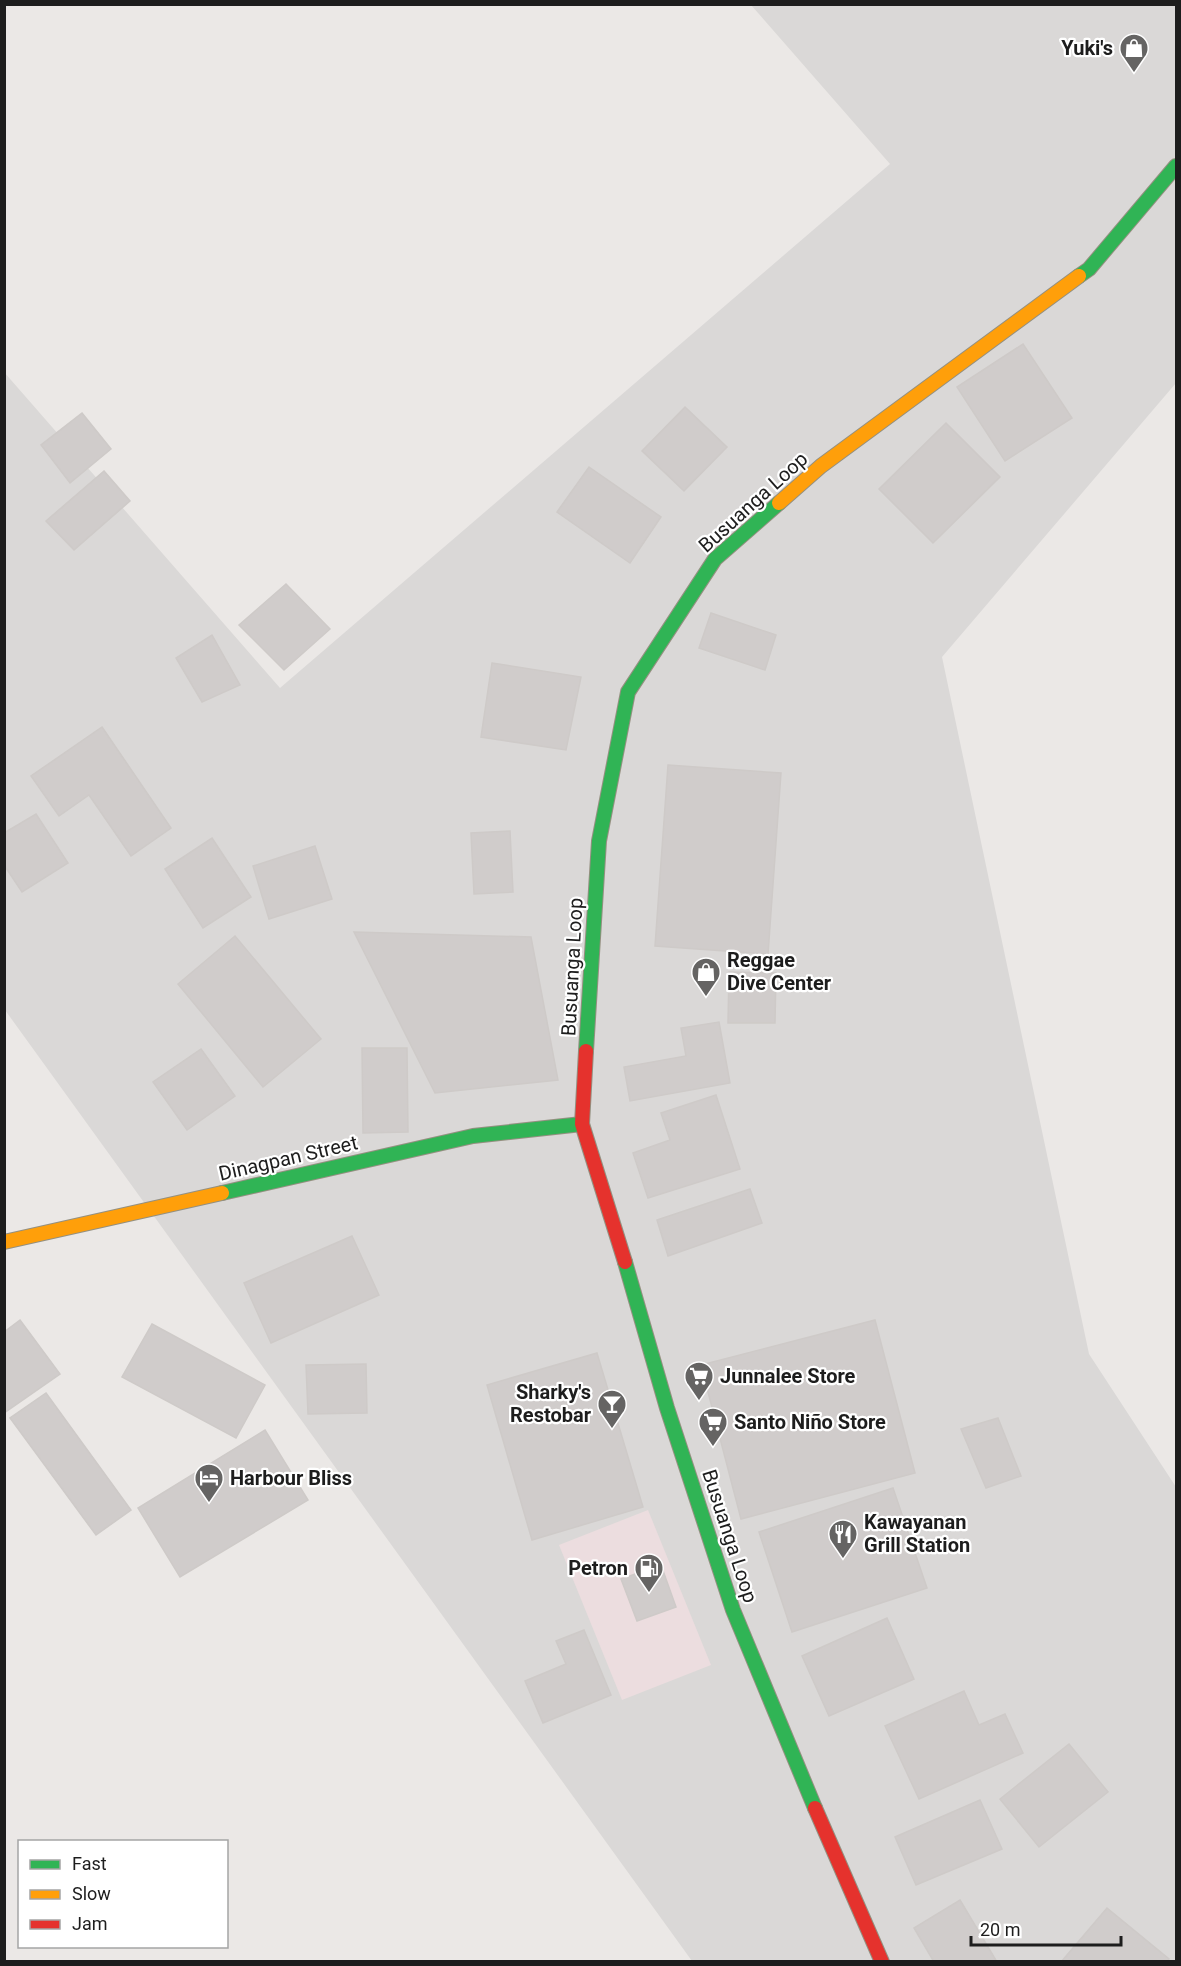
<svg xmlns="http://www.w3.org/2000/svg" width="1181" height="1966" viewBox="0 0 1181 1966" font-family="Roboto,sans-serif">
	<style>
		.residential { fill: #dad8d7 }
		.commercial { fill: #ecdddf }
		.building { fill: #d0cccb; stroke: #cecac8; stroke-width: 1.5 }
		.lines { fill: none; stroke-linecap: round; stroke-linejoin: round }
		.fast-casing { stroke: #949080; stroke-width: 16 }
		.slow-casing { stroke: #949080; stroke-width: 16 }
		.jam-casing { stroke: #949080; stroke-width: 16 }
		.fast { stroke: #30b455; stroke-width: 14 }
		.slow { stroke: #ff9f0a; stroke-width: 14 }
		.jam { stroke: #e5322d; stroke-width: 14 }
		.labels { text-anchor: middle; stroke-width: 4.5; stroke-linejoin: round; paint-order: stroke }
		.poi-label { font-size: 20px; font-weight: bold; fill: #1d1d1d; stroke: #fff; text-anchor: start }
		.street-label { font-size: 20px; fill: #1d1d1d; stroke: #fff }
	</style>
	<rect width="100%" height="100%" fill="#ebe8e6"/>
	<polygon class="residential" points="751,5 1176,5 1176,383 942,657 1089,1354 1176,1487 1176,1961 692,1961 5,1010 4,372 280,688 890,164"/>
	<polygon class="commercial" points="648,1510 711,1665 622,1700 559,1545"/>
	<g class="building">
		<polygon points="1023,344 1072,418 1005,461 957,387"/>
		<polygon points="685,407 727,447 684,491 642,451"/>
		<polygon points="82,413 111,449 70,483 41,445"/>
		<polygon points="946,423 1000,477 933,543 879,489"/>
		<polygon points="589,467 661,517 630,563 557,512"/>
		<polygon points="104,471 130,501 74,550 46,521"/>
		<polygon points="286,584 330,629 284,670 239,625"/>
		<polygon points="711,613 776,635 765,670 699,648"/>
		<polygon points="212,635 240,685 202,702 176,658"/>
		<polygon points="492,663 581,677 566,750 481,737"/>
		<polygon points="102,727 171,828 131,856 89,795 59,816 31,776"/>
		<polygon points="668,765 781,773 768,954 655,946"/>
		<polygon points="36,814 68,863 22,892 4,865 4,833"/>
		<polygon points="510,831 513,892 474,894 471,833"/>
		<polygon points="212,838 251,897 203,928 165,869"/>
		<polygon points="315,846 332,899 269,919 253,866"/>
		<polygon points="354,932 531,937 558,1080 435,1093"/>
		<polygon points="235,936 321,1039 263,1087 178,984"/>
		<polygon points="729,972 776,973 775,1023 728,1023"/>
		<polygon points="719,1022 730,1083 630,1101 624,1067 686,1056 681,1028"/>
		<polygon points="362,1048 407,1048 408,1132 363,1133"/>
		<polygon points="201,1049 235,1096 187,1130 153,1082"/>
		<polygon points="716,1095 740,1169 648,1198 633,1153 670,1140 661,1113"/>
		<polygon points="750,1189 762,1223 668,1256 657,1220"/>
		<polygon points="352,1236 379,1295 271,1343 244,1283"/>
		<polygon points="20,1320 60,1374 4,1413 4,1332"/>
		<polygon points="875,1320 915,1473 741,1519 701,1365"/>
		<polygon points="152,1324 265,1385 236,1438 122,1377"/>
		<polygon points="597,1353 643,1507 532,1540 487,1385"/>
		<polygon points="366,1364 367,1413 308,1414 306,1365"/>
		<polygon points="46,1393 131,1510 96,1535 10,1418"/>
		<polygon points="998,1418 1021,1476 986,1488 961,1429"/>
		<polygon points="265,1430 308,1500 180,1577 138,1508"/>
		<polygon points="893,1488 927,1588 792,1632 759,1532"/>
		<polygon points="661,1565 676,1607 637,1621 621,1579"/>
		<polygon points="887,1618 914,1679 829,1716 802,1656"/>
		<polygon points="584,1630 611,1695 543,1723 525,1681 566,1664 556,1641"/>
		<polygon points="964,1691 979,1725 1005,1714 1023,1753 919,1799 885,1726"/>
		<polygon points="1069,1744 1108,1792 1039,1847 1000,1799"/>
		<polygon points="980,1800 1002,1849 916,1885 895,1837"/>
		<polygon points="960,1900 997,1962 934,1962 914,1928"/>
		<polygon points="1107,1908 1169,1959 1167,1962 1061,1962"/>
	</g>
	<g class="lines">
		<g class="fast-casing">
			<g id="fast">
				<polyline points="1079,276 1089,269 1176,166"/>
				<polyline points="586,1051 599,841 628,692 715,559 779,503"/>
				<polyline points="222,1193 473,1136 582,1124"/>
				<polyline points="625,1262 667,1408 733,1610 815,1808"/>
			</g>
		</g>
		<g class="slow-casing">
			<g id="slow">
				<polyline points="779,503 821,466 1079,276"/>
				<polyline points="4,1242 222,1193"/>
			</g>
		</g>
		<g class="jam-casing">
			<g id="jam">
				<polyline points="586,1051 582,1124 625,1262"/>
				<polyline points="815,1808 882,1962"/>
			</g>
		</g>
		<use href="#fast" class="fast"/>
		<use href="#slow" class="slow"/>
		<use href="#jam" class="jam"/>
	</g>
	<defs>
		<g id="shop-pin" transform="scale(1.5)"><path d="M0 17L-7.5 6A9.5 9.5 0 1 1 7.5 6Z" fill="#656463" stroke="#fff"/><path d="M-5-2.5h2.3a2.7 3.5 0 0 1 5.4 0H5L5.5 6h-11ZM-1.5-2.5h3a1.5 2.3 0 0 0-3 0Z" fill="#fff"/></g>
		<g id="supermarket-pin" transform="scale(1.5)"><path d="M0 17L-7.5 6A9.5 9.5 0 1 1 7.5 6Z" fill="#656463" stroke="#fff"/><path d="M-6-5.5h2.5l.6 2H6L4.5 2H-2.5L-4.4-4H-6ZM-1.5 3.2a1.3 1.3 0 1 0 .1 0ZM3 3.2a1.3 1.3 0 1 0 .1 0Z" fill="#fff"/></g>
		<g id="bar-pin" transform="scale(1.5)"><path d="M0 17L-7.5 6A9.5 9.5 0 1 1 7.5 6Z" fill="#656463" stroke="#fff"/><path d="M-6-5H6L.8 .8V4.5H3.5V6h-7V4.5H-.8V.8Z" fill="#fff"/></g>
		<g id="hotel-pin" transform="scale(1.5)"><path d="M0 17L-7.5 6A9.5 9.5 0 1 1 7.5 6Z" fill="#656463" stroke="#fff"/><path d="M-6-4.5h1.5V1H6V5H4.5V3h-9V5H-6ZM-4 0a1.8 1.8 0 1 1 3.6 0ZM.5 0V-2.5h3Q6-2.5 6 0Z" fill="#fff"/></g>
		<g id="restaurant-pin" transform="scale(1.5)"><path d="M0 17L-7.5 6A9.5 9.5 0 1 1 7.5 6Z" fill="#656463" stroke="#fff"/><path d="M-5-6h1v4h1v-4h1v4h1v-4h1v5L-1.5 .5V6h-2V.5L-5-1ZM5-6V6H3V1.5H1.5Q1.5-4 5-6Z" fill="#fff"/></g>
		<g id="fuel-pin" transform="scale(1.5)"><path d="M0 17L-7.5 6A9.5 9.5 0 1 1 7.5 6Z" fill="#656463" stroke="#fff"/><path d="M-5.5-6h7V0h2V4h1.3V-2.5L3-4.5l.8-.8L6-3V5H2.5V1h-1V6h-7ZM-4.2-4.7v3.2H.2V-4.7Z" fill="#fff"/></g>
	</defs>
	<g fill-rule="evenodd">
		<use href="#shop-pin" x="1134" y="48"/>
		<use href="#shop-pin" x="706" y="972"/>
		<use href="#supermarket-pin" x="699" y="1376"/>
		<use href="#bar-pin" x="612" y="1404"/>
		<use href="#supermarket-pin" x="713" y="1422"/>
		<use href="#hotel-pin" x="209" y="1478"/>
		<use href="#restaurant-pin" x="843" y="1534"/>
		<use href="#fuel-pin" x="649" y="1568"/>
	</g>
	<g class="labels">
		<g class="poi-label">
			<text x="1113" y="55" text-anchor="end">Yuki's</text>
			<text x="727" y="967">Reggae<tspan x="727" dy="23">Dive Center</tspan></text>
			<text x="720" y="1383">Junnalee Store</text>
			<text x="591" y="1399" text-anchor="end">Sharky's<tspan x="591" dy="23">Restobar</tspan></text>
			<text x="734" y="1429">Santo Niño Store</text>
			<text x="230" y="1485">Harbour Bliss</text>
			<text x="864" y="1529">Kawayanan<tspan x="864" dy="23">Grill Station</tspan></text>
			<text x="628" y="1575" text-anchor="end">Petron</text>
		</g>
		<g class="street-label">
			<text transform="translate(753 502) rotate(-42)" y="7">Busuanga Loop</text>
			<text transform="translate(572 967) rotate(-87)" y="7">Busuanga Loop</text>
			<text transform="translate(288 1158) rotate(-13)" y="7">Dinagpan Street</text>
			<text transform="translate(730 1536) rotate(72)" y="7">Busuanga Loop</text>
		</g>
	</g>
	<rect width="1181" height="1966" fill="none" stroke="#1d1d1d" stroke-width="12"/>
	<rect x="18" y="1840" width="210" height="108" fill="#ffffff" stroke="#a5a5a5" stroke-width="1.5"/>
	<rect x="30" y="1860" width="30" height="9" fill="#30b455" stroke="#a5a5a5" stroke-width="1.5"/>
	<text x="72" y="1870" font-size="18" fill="#1d1d1d">Fast</text>
	<rect x="30" y="1890" width="30" height="9" fill="#ff9f0a" stroke="#a5a5a5" stroke-width="1.5"/>
	<text x="72" y="1900" font-size="18" fill="#1d1d1d">Slow</text>
	<rect x="30" y="1920" width="30" height="9" fill="#e5322d" stroke="#a5a5a5" stroke-width="1.5"/>
	<text x="72" y="1930" font-size="18" fill="#1d1d1d">Jam</text>
	<path d="M971 1936v9h150v-9" fill="none" stroke="#1d1d1d" stroke-width="3"/>
	<text x="980" y="1936" font-size="18" fill="#1d1d1d" stroke="#ffffff" stroke-width="4.5" paint-order="stroke">20 m</text>
</svg>
